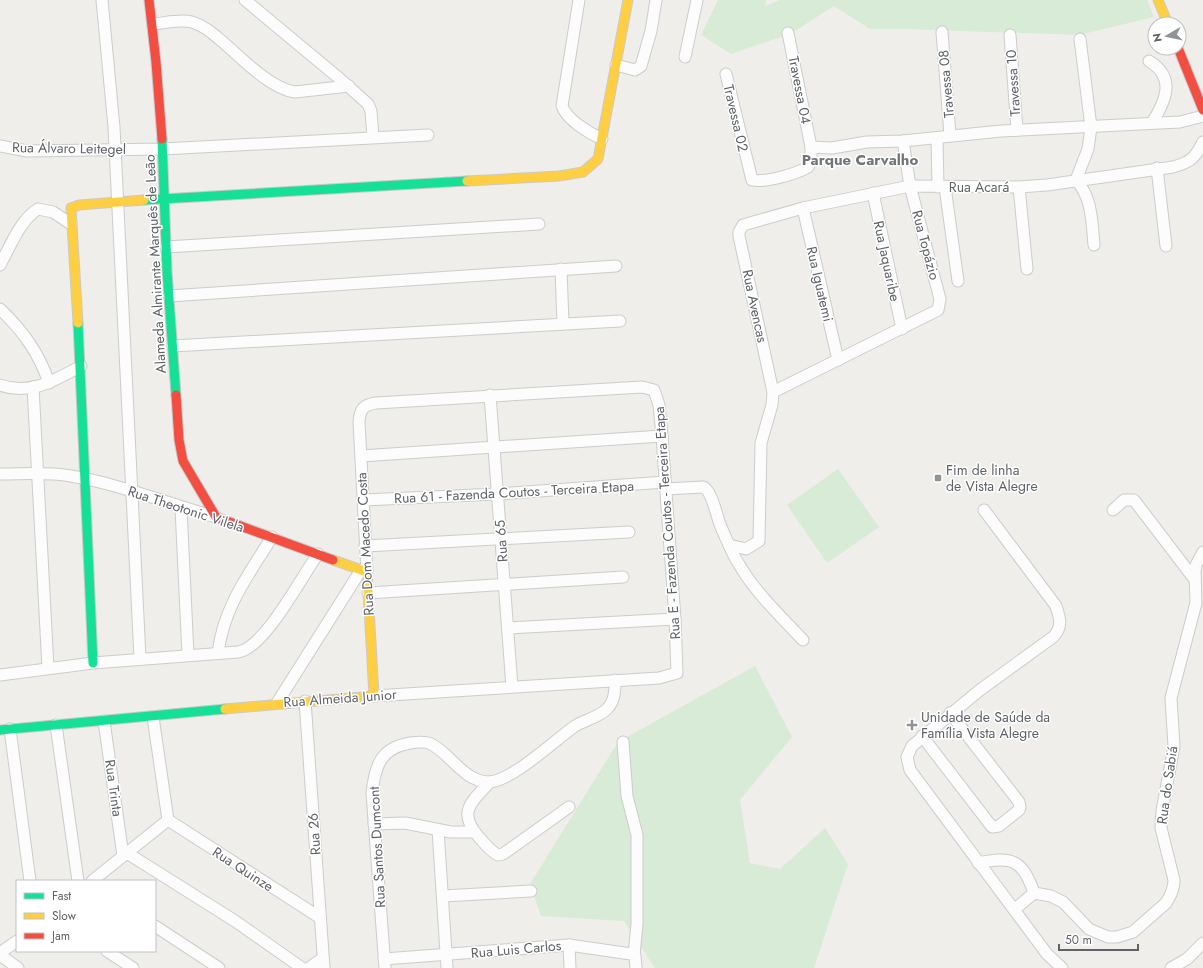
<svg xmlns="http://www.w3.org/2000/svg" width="1203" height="968" viewBox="0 0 1203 968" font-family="Jost,sans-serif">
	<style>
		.green { fill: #d8ebd6 }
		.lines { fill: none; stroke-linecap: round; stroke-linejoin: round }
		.street-casing { stroke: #cbcccc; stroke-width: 13 }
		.fast-casing { stroke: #cacacb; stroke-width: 11 }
		.slow-casing { stroke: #cacacb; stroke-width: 11 }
		.jam-casing { stroke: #cacacb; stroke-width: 11 }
		.street { stroke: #fdfcfc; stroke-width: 11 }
		.fast { stroke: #16e098; stroke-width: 9 }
		.slow { stroke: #ffcf43; stroke-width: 9 }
		.jam { stroke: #f24e42; stroke-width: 9 }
		.poi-dot { fill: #919496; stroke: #fff; stroke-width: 1.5 }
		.labels { text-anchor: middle; stroke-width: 3; stroke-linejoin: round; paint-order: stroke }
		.street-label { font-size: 14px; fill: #5f6368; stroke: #fff }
		.poi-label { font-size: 14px; fill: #5f6368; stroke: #fff; text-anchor: start }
		.neighbourhood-label { font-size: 15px; font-weight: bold; fill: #70757a; stroke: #fff }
	</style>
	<rect width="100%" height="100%" fill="#efeeea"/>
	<g class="green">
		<polygon points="718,0 766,0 765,6 780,0 1147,0 1154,17 1079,35 906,29 870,29 834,6 790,34 731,54 701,35"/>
		<polygon points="838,469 879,527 827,563 787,505"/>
		<polygon points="755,666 792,737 740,800 750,863 780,869 825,828 848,864 814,968 655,968 624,921 541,916 530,884 618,742"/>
	</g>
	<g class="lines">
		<g class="street-casing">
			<g id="street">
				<polyline points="102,0 114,127 140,658"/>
				<polyline points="245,0 340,79 368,104 371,111 373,137"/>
				<path d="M579,0L562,106C567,120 589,133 602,139"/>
				<path d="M153,24C166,23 180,19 192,22C205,26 213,34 223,42C241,58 271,89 295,92L349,86"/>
				<polyline points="942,32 950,135"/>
				<polyline points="1010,35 1017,130"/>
				<path d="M1080,39L1091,127L1088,149L1076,180C1092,197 1092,222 1094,245"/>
				<polyline points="685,57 697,0"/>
				<path d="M1149,61C1177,78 1165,102 1152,123"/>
				<polyline points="616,65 635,70 641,66 651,31 656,0"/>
				<path d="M726,74L752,180C765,183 796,174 808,167L811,159V147L788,33"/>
				<polyline points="937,138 938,187"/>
				<polyline points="0,146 27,151 163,149 428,135"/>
				<polyline points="811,147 832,148 867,142 903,141 1001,131 1180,122 1203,116"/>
				<polyline points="1157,168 1166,246"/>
				<polyline points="945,187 958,281"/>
				<polyline points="1019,187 1027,269"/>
				<polyline points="873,193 902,329"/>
				<polyline points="803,208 838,360"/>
				<polyline points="166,247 539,224"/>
				<path d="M0,265C10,247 20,220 38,209L53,212L71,224"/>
				<polyline points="561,269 563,324"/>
				<polyline points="169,296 616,266"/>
				<path d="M0,309C23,331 39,353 49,383"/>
				<polyline points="173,346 620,321"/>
				<path d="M0,385C30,396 55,380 81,366"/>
				<polyline points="33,387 48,668"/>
				<polyline points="773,392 938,310 940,299 910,186 903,141"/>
				<polyline points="490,395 512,687"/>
				<polyline points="361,456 662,436"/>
				<path d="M0,474C23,474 48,472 71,476C120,484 168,504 216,517"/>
				<path d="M666,489L703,487C712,490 717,518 721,527C727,540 732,554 740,566C756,593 781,617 803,640"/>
				<polyline points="363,500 498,494 665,482"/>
				<polyline points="181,508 188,655"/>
				<path d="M984,510L1056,606C1060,618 1063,627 1053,637L980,690L912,746L907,757L910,770L1047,954L1062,968"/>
				<polyline points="1113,510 1124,500 1134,500 1195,580"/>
				<path d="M729,545L746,549L759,541L761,443L772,405L773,392L739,236V232L743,225L803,208L910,186L1019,187L1047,185L1173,167C1191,162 1195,158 1203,142"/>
				<polyline points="365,546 629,532"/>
				<path d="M367,572L359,422C360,409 363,405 376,403L642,387L654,390L659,405L662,436L675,619L677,673L659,678L374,696"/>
				<polyline points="368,593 623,577"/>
				<polyline points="508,628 675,619"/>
				<path d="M218,653C224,606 248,576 272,537"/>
				<path d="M0,675L93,663L238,652C264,649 302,576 318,554"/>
				<polyline points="305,701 324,968"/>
				<polyline points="277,703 361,570"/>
				<polyline points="153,717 168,820"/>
				<polyline points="104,721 123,856"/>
				<polyline points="56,725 78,881"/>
				<polyline points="10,729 30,881"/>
				<polyline points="922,736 992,827 999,826 1019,810 1020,807 1019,802 950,713"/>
				<polyline points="623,742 627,796 637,835 637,924 634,955"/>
				<path d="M490,782C472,801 457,812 478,836C484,843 490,851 498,855L503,854L569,807"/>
				<polyline points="168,820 319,917"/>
				<polyline points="374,824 405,823 451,832 474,832"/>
				<polyline points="438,830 447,968"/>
				<polyline points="127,853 235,921 302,968"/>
				<path d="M978,863C1011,856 1023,859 1034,893"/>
				<polyline points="92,881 168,820"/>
				<polyline points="443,896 531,891"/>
				<path d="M1015,909L1034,893L1051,896L1063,902L1089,929L1108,937H1117L1133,932L1166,903C1171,895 1174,889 1174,880L1161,828L1162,811L1174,746L1171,698L1196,603L1195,572L1196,565L1203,552"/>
				<polyline points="155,926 219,968"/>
				<polyline points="569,945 570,968"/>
				<polyline points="107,951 133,968"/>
				<polyline points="0,953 17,941"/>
				<polyline points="0,955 18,968"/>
				<polyline points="384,959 569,945 631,954 635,956 636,968"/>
				<polyline points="309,968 323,958"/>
				<path d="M385,968L372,793C375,765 381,748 410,743C417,742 425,741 431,744C451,754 464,782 489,782C512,781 555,740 575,726C585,720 599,717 607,709C615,701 615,690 615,680"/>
				<polyline points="1171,968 1187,959 1203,943"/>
			</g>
		</g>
		<g class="fast-casing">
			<g id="fast">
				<polyline points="162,139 167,271 176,395"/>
				<polyline points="144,200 467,181"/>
				<polyline points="78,323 93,663"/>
				<polyline points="0,730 225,709"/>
			</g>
		</g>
		<g class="slow-casing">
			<g id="slow">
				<polyline points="1158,0 1168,24"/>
				<polyline points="467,181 559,176 583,172 598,159 628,0"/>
				<polyline points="78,323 71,208 79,205 144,200"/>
				<polyline points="225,709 374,696 367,572 333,560"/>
			</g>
		</g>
		<g class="jam-casing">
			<g id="jam">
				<polyline points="149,0 156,62 162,139"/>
				<polyline points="1178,48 1203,110"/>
				<polyline points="176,395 179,440 183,461 216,517 333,560"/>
			</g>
		</g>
		<use href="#street" class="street"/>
		<use href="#fast" class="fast"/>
		<use href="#slow" class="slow"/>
		<use href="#jam" class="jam"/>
	</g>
	<g class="poi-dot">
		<rect x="934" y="474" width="8" height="8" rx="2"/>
		<path d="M910 719h4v4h4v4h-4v4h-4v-4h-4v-4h4z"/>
	</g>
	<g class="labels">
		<g class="street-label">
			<text transform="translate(1013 83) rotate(-94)" y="5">Travessa 10</text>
			<text transform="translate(946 84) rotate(-95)" y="5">Travessa 08</text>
			<text transform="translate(800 90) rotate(79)" y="5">Travessa 04</text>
			<text transform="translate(736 118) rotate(77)" y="5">Travessa 02</text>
			<text transform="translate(69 148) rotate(1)" y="5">Rua Álvaro Leitegel</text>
			<text x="979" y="192">Rua Acará</text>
			<text transform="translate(926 245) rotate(75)" y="5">Rua Topázio</text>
			<text transform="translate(887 261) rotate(78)" y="5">Rua Jaquaribe</text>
			<text transform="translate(155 264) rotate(-93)" y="5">Alameda Almirante Marquês de Leão</text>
			<text transform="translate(820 284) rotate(77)" y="5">Rua Iguatemi</text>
			<text transform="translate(755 306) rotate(78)" y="5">Rua Avencas</text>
			<text transform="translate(514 492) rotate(-3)" y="5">Rua 61 - Fazenda Coutos - Terceira Etapa</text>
			<text transform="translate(186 509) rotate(18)" y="5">Rua Theotonic Vilela</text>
			<text transform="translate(667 523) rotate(-94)" y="5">Rua E - Fazenda Coutos - Terceira Etapa</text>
			<text transform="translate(501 541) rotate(-94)" y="5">Rua 65</text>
			<text transform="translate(365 544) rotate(-93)" y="5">Rua Dom Macedo Costa</text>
			<text transform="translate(340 698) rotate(-4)" y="5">Rua Almeida Junior</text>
			<text transform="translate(1167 785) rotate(-82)" y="5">Rua do Sabiá</text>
			<text transform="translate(114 788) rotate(82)" y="5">Rua Trinta</text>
			<text transform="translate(314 834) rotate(-94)" y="5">Rua 26</text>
			<text transform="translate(377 847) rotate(-93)" y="5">Rua Santos Dumcont</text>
			<text transform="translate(243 869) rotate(33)" y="5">Rua Quinze</text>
			<text transform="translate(516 949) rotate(-5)" y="5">Rua Luis Carlos</text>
		</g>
		<g class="poi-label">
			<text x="946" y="475">Fim de linha<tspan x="946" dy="16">de Vista Alegre</tspan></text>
			<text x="921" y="722">Unidade de Saúde da<tspan x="921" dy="16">Família Vista Alegre</tspan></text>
		</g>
		<g class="neighbourhood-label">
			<text x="860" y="165">Parque Carvalho</text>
		</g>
	</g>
	<rect x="16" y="880" width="140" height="72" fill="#ffffff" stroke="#bfc1c3"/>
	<rect x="24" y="893" width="20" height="6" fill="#16e098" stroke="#bfc1c3"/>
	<text x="52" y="900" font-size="12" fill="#5f6368">Fast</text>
	<rect x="24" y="913" width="20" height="6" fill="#ffcf43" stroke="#bfc1c3"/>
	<text x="52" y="920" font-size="12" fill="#5f6368">Slow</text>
	<rect x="24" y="933" width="20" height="6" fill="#f24e42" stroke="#bfc1c3"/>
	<text x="52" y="940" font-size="12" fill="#5f6368">Jam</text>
	<g transform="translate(1167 36) rotate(261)"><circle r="19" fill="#ffffff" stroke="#bfc1c3"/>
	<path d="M0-3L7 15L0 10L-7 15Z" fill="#919496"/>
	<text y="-6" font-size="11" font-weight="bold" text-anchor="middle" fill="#5f6368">N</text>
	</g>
	<path d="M1059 944v6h79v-6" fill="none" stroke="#5f6368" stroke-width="2"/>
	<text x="1065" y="944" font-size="12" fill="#5f6368" stroke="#ffffff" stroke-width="3" paint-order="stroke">50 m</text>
</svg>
